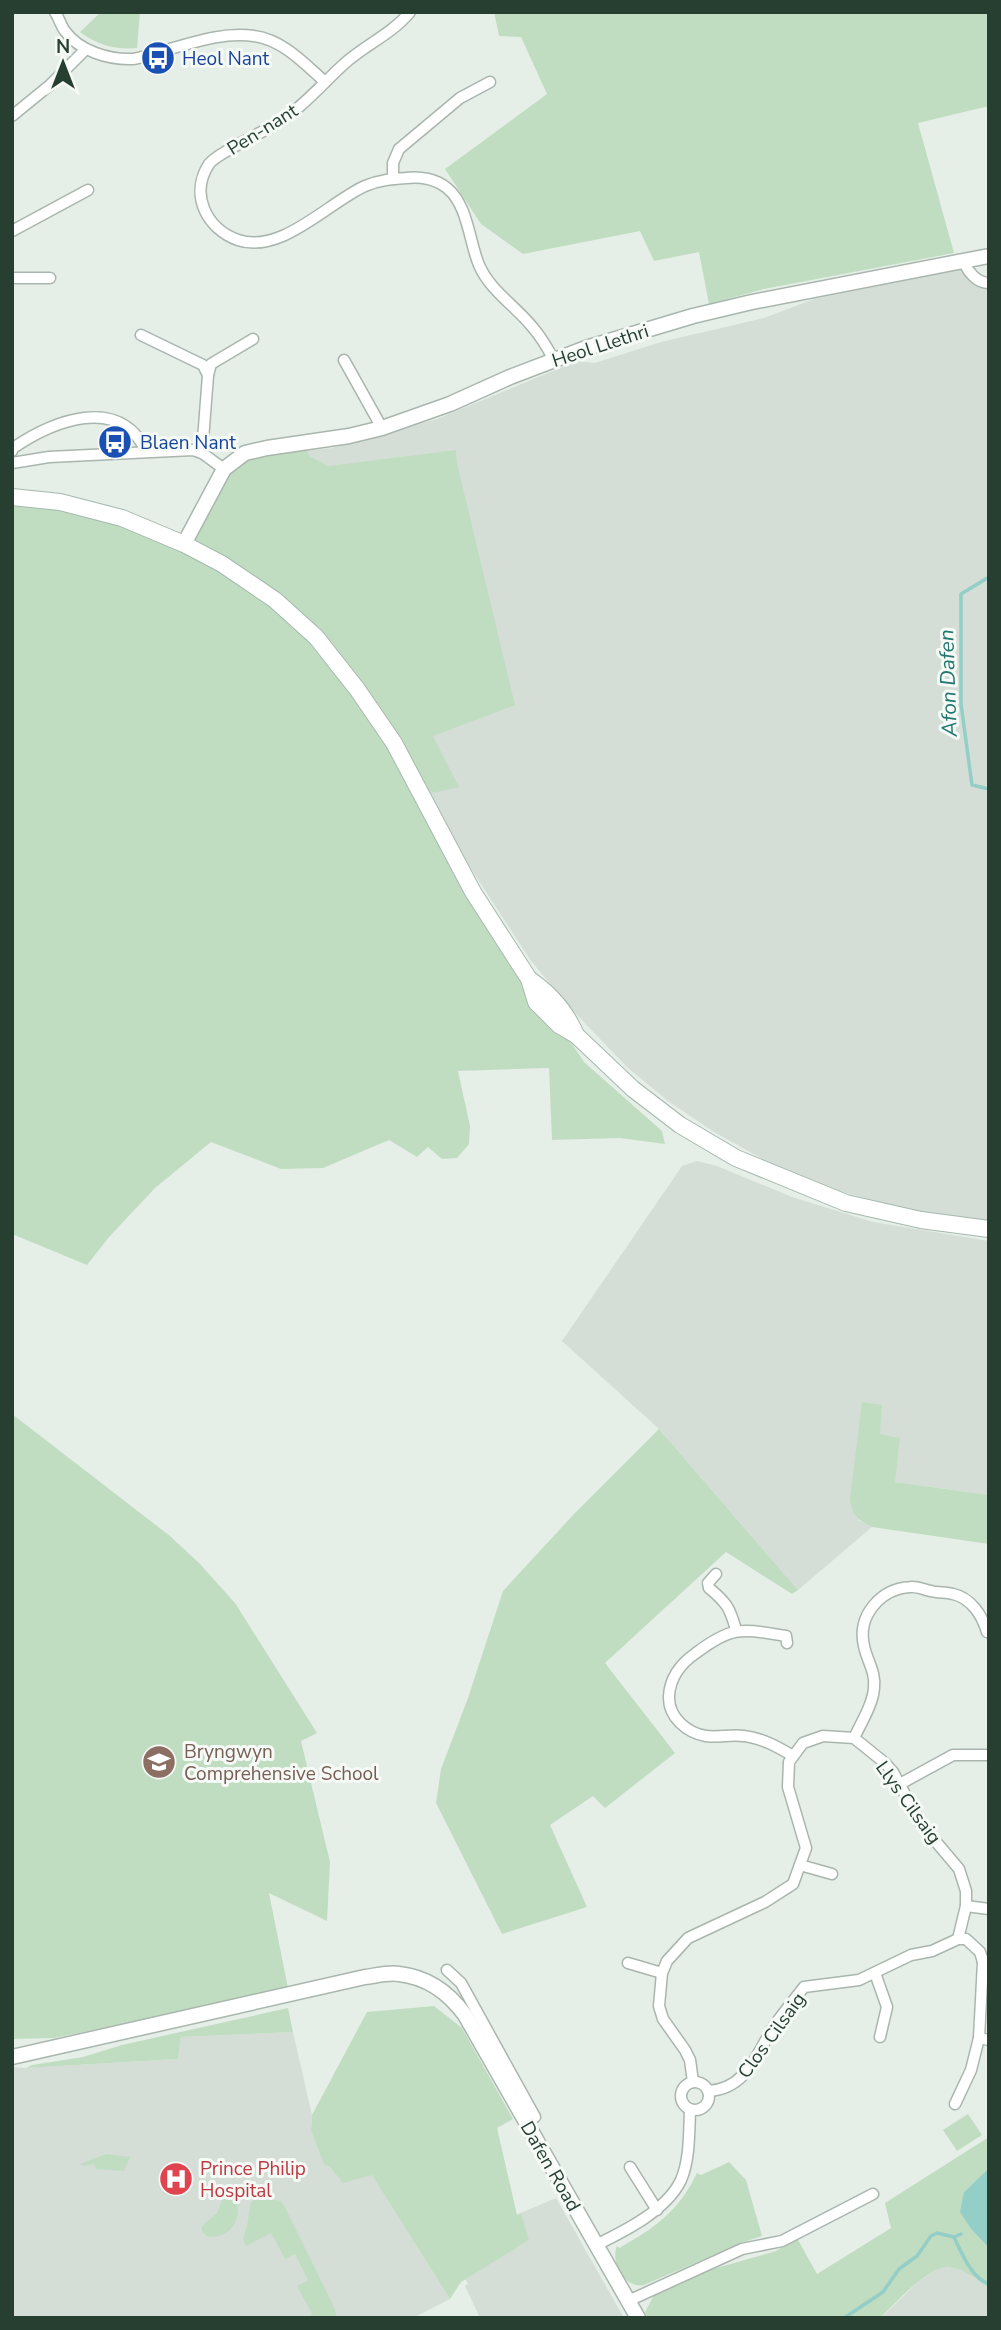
<svg xmlns="http://www.w3.org/2000/svg" width="1001" height="2330" viewBox="0 0 1001 2330" font-family="'Nunito Sans',sans-serif">
	<style>
		.built { fill: #d4ded7 }
		.green { fill: #c1ddc1 }
		.water { fill: #93cec7 }
		.lines { fill: none; stroke-linecap: round; stroke-linejoin: round }
		.stream { stroke: #93cec7; stroke-width: 3.5 }
		.minor-casing { stroke: #a9b6ad; stroke-width: 13 }
		.tertiary-casing { stroke: #a9b6ad; stroke-width: 17 }
		.secondary-casing { stroke: #a5b9ad; stroke-width: 18 }
		.minor { stroke: #fff; stroke-width: 10 }
		.tertiary { stroke: #fff; stroke-width: 14 }
		.secondary { stroke: #fff; stroke-width: 16 }
		.labels { text-anchor: middle; stroke-width: 6; stroke-linejoin: round; paint-order: stroke }
		.transit-label { font-size: 19px; fill: #164399; stroke: #f6faf7; text-anchor: start }
		.street-label { font-size: 19px; fill: #263f31; stroke: #f6faf7 }
		.education-label { font-size: 19px; fill: #785e54; stroke: #f6faf7; text-anchor: start }
		.health-label { font-size: 19px; fill: #be3a42; stroke: #f6faf7; text-anchor: start }
		.water-label { font-size: 21px; font-style: italic; fill: #24776f; stroke: #f6faf7 }
	</style>
	<rect width="100%" height="100%" fill="#e6eee8"/>
	<g class="built">
		<polygon points="961,269 972,282 989,288 989,1221 926,1214 831,1189 775,1166 714,1132 668,1101 628,1068 575,1013 531,961 222,485 280,454 332,448 437,419 577,361 595,363 661,342 764,318 814,299"/>
		<polygon points="697,1161 717,1166 792,1197 873,1222 989,1241 989,1495 895,1482 858,1520 872,1527 798,1590 659,1429 562,1341 682,1166"/>
		<polygon points="293,2032 312,2115 311,2130 330,2167 372,2174 450,2299 413,2318 12,2318 12,2067 26,2068 178,2059 181,2037"/>
		<polygon points="556,2198 624,2318 480,2318 465,2286 468,2284 465,2279 528,2240 521,2213"/>
		<polygon points="941,2266 953,2267 967,2273 989,2288 989,2318 881,2318 919,2281"/>
	</g>
	<g class="green">
		<path d="M101,12H140L137,48C116,50 97,45 80,32Z"/>
		<polygon points="494,12 989,12 989,106 918,123 954,253 764,289 709,304 699,252 654,261 640,231 523,254 481,224 445,169 547,94 521,37 499,36"/>
		<polygon points="304,444 309,456 328,466 456,450 457,463 515,705 433,736 459,787 433,793 425,787 529,979 584,1062 662,1131 665,1144 620,1138 552,1140 549,1068 458,1071 470,1126 469,1144 457,1158 442,1159 428,1147 417,1157 389,1140 323,1168 281,1169 211,1142 155,1188 109,1237 87,1265 12,1234 12,497 60,502 184,544 224,469 245,453"/>
		<path d="M862,1402L882,1405L880,1434L900,1438L895,1482L989,1495V1544L872,1527C857,1520 851,1514 850,1497Z"/>
		<polygon points="12,1414 170,1536 200,1564 235,1603 317,1733 301,1741 330,1862 327,1921 269,1893 288,1988 88,2031 54,2038 12,2039"/>
		<polygon points="659,1429 798,1590 792,1594 726,1552 605,1663 675,1753 605,1808 593,1796 550,1825 587,1907 502,1934 436,1803 441,1769 468,1698 503,1591 573,1515"/>
		<polygon points="434,2006 462,2028 513,2119 497,2128 517,2215 521,2213 529,2240 461,2282 450,2299 372,2175 343,2183 330,2167 324,2164 311,2130 312,2115 367,2012"/>
		<polygon points="288,2008 293,2032 181,2037 178,2059 26,2068 32,2065 83,2057 122,2045"/>
		<polygon points="968,2114 982,2135 957,2151 943,2130"/>
		<path d="M989,2137V2168L964,2192L972,2230L989,2248V2288C977,2280 964,2269 950,2267C930,2264 895,2304 880,2318H648L645,2312L654,2295L699,2273L776,2251L797,2238L817,2274L891,2228L885,2203Z"/>
		<polygon points="106,2154 130,2157 124,2171 96,2169 94,2164 85,2166 80,2164"/>
		<path d="M729,2162L746,2180L762,2236L741,2243L644,2285C625,2289 610,2263 617,2246L619,2248C655,2228 679,2211 697,2173L701,2175Z"/>
		<path d="M227,2195L235,2197C245,2218 228,2242 206,2236L202,2231V2226L217,2213L222,2200Z"/>
		<polygon points="265,2196 278,2201 280,2200 284,2205 334,2307 337,2318 307,2318 312,2314 297,2286 308,2280 295,2254 285,2259 271,2233 246,2246 243,2239 247,2226 251,2202 256,2198"/>
	</g>
	<polygon class="water" points="989,2168 989,2248 972,2230 960,2212 964,2192"/>
	<g class="lines">
		<g class="stream">
			<polyline points="989,577 961,594 961,704 972,785 989,789"/>
			<path d="M954,2237C961,2252 972,2279 989,2284"/>
			<polyline points="954,2237 961,2234"/>
			<polyline points="844,2318 883,2292 899,2269 917,2256 931,2236 937,2233 954,2237"/>
		</g>
		<g class="minor-casing">
			<g id="minor">
				<path d="M55,12C59,18 61,26 65,31C79,51 109,60 133,59C141,58 151,54 159,52C189,44 223,31 254,36C283,40 304,63 325,82"/>
				<path d="M410,12C392,34 365,45 344,64C323,83 305,105 281,121C266,131 217,153 209,164C189,195 207,229 238,240C281,255 329,202 365,186C379,180 392,179 406,178C420,176 436,179 447,188C468,205 469,241 479,265C490,291 517,307 534,329C542,338 548,349 554,360"/>
				<polyline points="12,116 50,85 85,50"/>
				<polyline points="393,179 393,163 399,149 460,98 490,82"/>
				<polyline points="12,231 88,190"/>
				<path d="M964,262C968,272 977,283 989,283"/>
				<polyline points="12,278 50,278"/>
				<polyline points="141,335 203,365 208,375 202,453"/>
				<polyline points="344,360 382,428"/>
				<polyline points="208,375 211,364 253,339"/>
				<path d="M12,451L13,448C53,421 119,394 146,451"/>
				<polyline points="12,463 49,457 193,450 202,453 224,469"/>
				<path d="M716,1574L708,1583L709,1588C727,1603 730,1608 736,1630"/>
				<path d="M787,1643L786,1636C742,1629 733,1625 696,1653C680,1664 670,1678 669,1696C668,1717 687,1733 706,1736C718,1738 731,1734 744,1736C762,1738 778,1747 793,1756"/>
				<path d="M854,1738C861,1723 873,1704 874,1688C876,1672 867,1661 864,1646C857,1616 880,1589 910,1587C918,1586 924,1590 931,1591C938,1593 946,1592 953,1594C971,1598 982,1615 987,1632"/>
				<polyline points="900,1784 953,1755 989,1755"/>
				<polyline points="800,1865 832,1874"/>
				<polyline points="966,1906 989,1909"/>
				<polyline points="983,1962 979,2038 989,2040"/>
				<polyline points="628,1963 662,1973"/>
				<polyline points="447,1970 461,1983 535,2117 526,2122"/>
				<polyline points="875,1973 887,2007 880,2037"/>
				<circle cx="695" cy="2096" r="14"/>
				<polyline points="693,2082 690,2060 685,2050 663,2019 659,2006 662,1973 667,1961 688,1938 765,1902 793,1884 806,1848 788,1787 789,1762 803,1743 823,1736 854,1738 885,1763 893,1772 921,1824 959,1869 966,1891 966,1906 958,1939"/>
				<path d="M708,2091C747,2089 756,2054 774,2026C783,2013 794,2000 804,1987L859,1980L911,1955L932,1951L958,1939H966L980,1952L983,1962L989,1960"/>
				<polyline points="955,2104 971,2070 979,2038"/>
				<polyline points="630,2167 657,2210"/>
				<path d="M596,2245C625,2231 667,2210 681,2180C690,2159 689,2132 690,2110"/>
				<polyline points="628,2301 742,2249 782,2241 873,2194"/>
			</g>
		</g>
		<g class="tertiary-casing">
			<g id="tertiary">
				<polyline points="184,544 224,469 245,453 267,448 349,436 382,428 450,404 510,377 586,348 693,316 752,302 989,256"/>
				<path d="M12,2057L365,1977C375,1976 388,1972 399,1974C427,1977 449,1993 465,2015L638,2318"/>
			</g>
		</g>
		<g class="secondary-casing">
			<g id="secondary">
				<polyline points="12,497 60,502 122,518 184,544 222,564 275,600 316,637 357,689 394,743 473,892 529,979 536,1002 559,1025 576,1035 633,1089 680,1125 736,1158 846,1203 921,1220 989,1229"/>
				<path d="M529,979C551,994 566,1011 576,1035"/>
			</g>
		</g>
		<use href="#minor" class="minor"/>
		<use href="#tertiary" class="tertiary"/>
		<use href="#secondary" class="secondary"/>
	</g>
	<defs>
		<g id="bus-disc" transform="scale(1.75)"><circle r="9.5" fill="#1a4fb4" stroke="#f6faf7"/><path d="M-5-6H5V4H4V6H2V4H-2V6H-4V4H-5ZM-3.5-4V0h7V-4ZM-3.5 1.2v1.5H-2V1.2ZM2 1.2v1.5H3.5V1.2Z" fill="#fff"/></g>
		<g id="school-disc" transform="scale(1.75)"><circle r="9.5" fill="#8d6e63" stroke="#f6faf7"/><path d="M0-5L7-2L0 1L-7-2ZM-4 1L0 2.5L4 1V4Q0 6-4 4Z" fill="#fff"/></g>
		<g id="hospital-disc" transform="scale(1.75)"><circle r="9.5" fill="#e0444e" stroke="#f6faf7"/><path d="M-5-5h3v3.5h4V-5h3V5h-3V1.5h-4V5h-3Z" fill="#fff"/></g>
	</defs>
	<g fill-rule="evenodd">
		<use href="#bus-disc" x="158" y="58"/>
		<use href="#bus-disc" x="115" y="442"/>
		<use href="#school-disc" x="159" y="1762"/>
		<use href="#hospital-disc" x="176" y="2179"/>
	</g>
	<g class="labels">
		<g class="transit-label">
			<text x="182" y="65">Heol Nant</text>
			<text x="140" y="449">Blaen Nant</text>
		</g>
		<g class="street-label">
			<text transform="translate(262 129) rotate(-32)" y="7">Pen-nant</text>
			<text transform="translate(600 345) rotate(-18)" y="7">Heol Llethri</text>
			<text transform="translate(909 1802) rotate(54)" y="7">Llys Cilsaig</text>
			<text transform="translate(771 2035) rotate(-54)" y="7">Clos Cilsaig</text>
			<text transform="translate(551 2166) rotate(60)" y="7">Dafen Road</text>
		</g>
		<g class="education-label">
			<text x="184" y="1758">Bryngwyn<tspan x="184" dy="22">Comprehensive School</tspan></text>
		</g>
		<g class="health-label">
			<text x="200" y="2175">Prince Philip<tspan x="200" dy="22">Hospital</tspan></text>
		</g>
		<g class="water-label">
			<text transform="translate(948 683) rotate(-92)" y="7">Afon Dafen</text>
		</g>
	</g>
	<rect width="1001" height="2330" fill="none" stroke="#263f31" stroke-width="28"/>
	<g transform="translate(63 63)" stroke="#f6faf7" stroke-width="5" paint-order="stroke">
	<path d="M0-5L12 26L0 18L-12 26Z" fill="#263f31"/>
	<text y="-10" font-size="19" font-weight="bold" text-anchor="middle" fill="#263f31">N</text>
	</g>
</svg>
